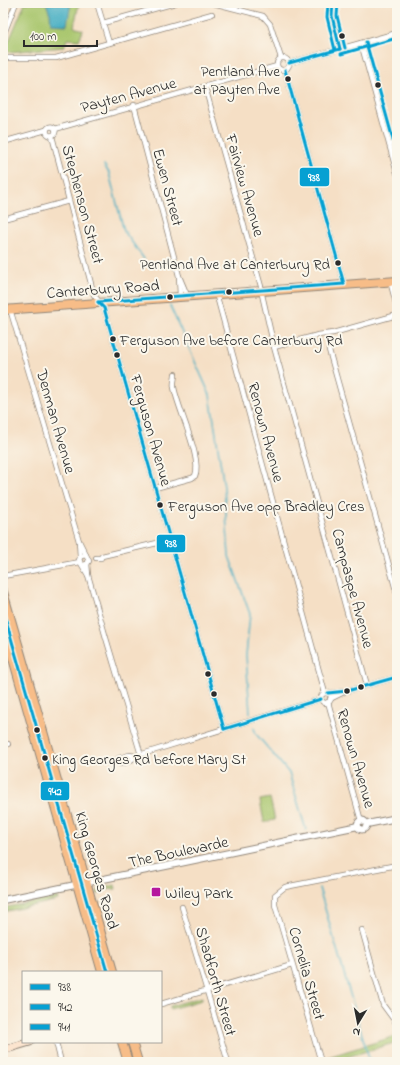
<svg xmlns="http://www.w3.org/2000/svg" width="400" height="1065" viewBox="0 0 400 1065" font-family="'Indie Flower',sans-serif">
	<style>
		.green { fill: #a9c66d; stroke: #6a784c }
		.water { fill: #44aec3; stroke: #386c77 }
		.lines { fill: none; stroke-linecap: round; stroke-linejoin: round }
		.stream { stroke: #44aec3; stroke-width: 1.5 }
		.minor-casing { stroke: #908578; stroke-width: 6 }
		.tertiary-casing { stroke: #908578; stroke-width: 8 }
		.secondary-casing { stroke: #908578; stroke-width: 9 }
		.trunk-casing { stroke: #908578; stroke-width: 10 }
		.minor { stroke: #fff; stroke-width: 4.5 }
		.tertiary { stroke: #fff; stroke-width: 6 }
		.secondary { stroke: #fce5cf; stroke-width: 7 }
		.trunk { stroke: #f7bd88; stroke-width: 8 }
		.bus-1-casing { stroke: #fbf7ec; stroke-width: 6 }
		.bus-2-casing { stroke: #fbf7ec; stroke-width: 6 }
		.bus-3-casing { stroke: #fbf7ec; stroke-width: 6 }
		.bus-1 { stroke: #06a0d2; stroke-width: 3 }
		.bus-2 { stroke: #06a0d2; stroke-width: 3 }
		.bus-3 { stroke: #06a0d2; stroke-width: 3 }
		.bus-dot { fill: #2b2b2b; stroke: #fbf7ec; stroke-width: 1.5 }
		.poi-dot { fill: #b5179e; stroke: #fbf7ec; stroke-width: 1.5 }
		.labels { text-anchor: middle; stroke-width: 4; stroke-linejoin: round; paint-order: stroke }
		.bus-label { font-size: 15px; fill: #2b2b2b; stroke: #fbf7ec; text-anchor: start }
		.street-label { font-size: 16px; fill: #2b2b2b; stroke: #fbf7ec }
		.poi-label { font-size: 16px; fill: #2b2b2b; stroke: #fbf7ec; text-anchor: start }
		.line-badge { stroke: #fbf7ec; stroke-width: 1.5 }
		.badge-label { font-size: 11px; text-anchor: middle; font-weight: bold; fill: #fff }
	</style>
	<rect width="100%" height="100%" fill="#fbf7ec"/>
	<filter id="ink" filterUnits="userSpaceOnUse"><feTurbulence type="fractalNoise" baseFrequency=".025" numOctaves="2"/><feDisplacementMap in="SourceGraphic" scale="8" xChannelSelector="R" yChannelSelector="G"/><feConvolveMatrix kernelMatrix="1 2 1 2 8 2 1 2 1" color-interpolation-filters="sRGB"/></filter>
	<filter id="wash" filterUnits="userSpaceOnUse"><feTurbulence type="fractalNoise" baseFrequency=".012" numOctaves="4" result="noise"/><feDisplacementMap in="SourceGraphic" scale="16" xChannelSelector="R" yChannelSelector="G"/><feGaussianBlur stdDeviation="0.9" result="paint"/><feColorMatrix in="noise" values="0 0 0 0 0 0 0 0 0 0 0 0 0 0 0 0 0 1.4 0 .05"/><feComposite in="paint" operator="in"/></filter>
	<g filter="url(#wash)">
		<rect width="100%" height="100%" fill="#f5dfc5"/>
		<g class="green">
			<polygon points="25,3 79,3 74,27 83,30 79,40 67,39 64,47 9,52 6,48"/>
			<polygon points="11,638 17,651 81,875 78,874"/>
			<polygon points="270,798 275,820 264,822 260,800"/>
			<polygon points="115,885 116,889 102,890 102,893 97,894 98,890"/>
			<polygon points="57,897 58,900 3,912 3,908"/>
			<polygon points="202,997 202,1000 170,1009 170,1006"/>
			<polygon points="396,1036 397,1042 330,1062 328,1057"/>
		</g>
		<polygon class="water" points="46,3 71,3 67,25 51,24 50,14"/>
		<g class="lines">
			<g class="stream">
				<polyline points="104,165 109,173 124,231 144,259"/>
				<polyline points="147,263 150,266"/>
				<polyline points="170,306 210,395 224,487 229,556 250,614 246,655 250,713"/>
				<polyline points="254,728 256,734 289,773 306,830"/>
				<polyline points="319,888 370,1062"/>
			</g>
		</g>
	</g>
	<g filter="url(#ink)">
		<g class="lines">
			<g class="minor-casing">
				<g id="minor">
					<polyline points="97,3 109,43"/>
					<polyline points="213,3 263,16 270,24 281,58"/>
					<polyline points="333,3 332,16 340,49"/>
					<polyline points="103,23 175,3"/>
					<polyline points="3,36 16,3"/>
					<polyline points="361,43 397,173"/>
					<circle cx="283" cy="64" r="6"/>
					<polyline points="3,58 56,58 212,14"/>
					<polyline points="289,63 397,33"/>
					<polyline points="285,70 344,284"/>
					<polyline points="205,87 262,290"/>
					<polyline points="134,105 179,276 180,296"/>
					<circle cx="51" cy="131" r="4.5"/>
					<polyline points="55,129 277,66"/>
					<polyline points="52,136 94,295 104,308 224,729"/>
					<polyline points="3,142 46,130"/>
					<polyline points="3,219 69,201"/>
					<polyline points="179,276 187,295"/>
					<polyline points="390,281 397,307"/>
					<polyline points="261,290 274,347 367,685"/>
					<polyline points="216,293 325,693"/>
					<polyline points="10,309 79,541 80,557"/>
					<polyline points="274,347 318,335 333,333 397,315"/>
					<polyline points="329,350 397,594"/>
					<path d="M155,488L192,478L195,476C203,459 177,407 174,387C173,383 175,378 175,374"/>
					<polyline points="79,541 86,555"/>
					<polyline points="96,558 101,558 102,556 170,540"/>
					<polyline points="87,564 88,575 106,638 141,755"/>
					<polyline points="83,565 87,564 89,561 86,555 81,556 79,560 88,575"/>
					<polyline points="3,576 80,562"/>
					<circle cx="326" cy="698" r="5"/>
					<polyline points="328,693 347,691 397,677"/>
					<polyline points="330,699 344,692"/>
					<polyline points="328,702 361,821"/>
					<polyline points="3,745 8,744"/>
					<path d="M136,756C131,761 125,765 118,763L117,760L119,758L129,755L136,756L321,699"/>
					<polyline points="182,907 228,1062"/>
					<polyline points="362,930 383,1005 397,1024"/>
					<polyline points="161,1004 292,965"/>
					<polyline points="56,1042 61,1062"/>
					<polyline points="321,1062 275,905 275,895 285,887 397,865"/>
				</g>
			</g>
			<g class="tertiary-casing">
				<g id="tertiary">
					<circle cx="362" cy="825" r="4.5"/>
					<polyline points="367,824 397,818"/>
					<polyline points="3,900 358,826"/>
				</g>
			</g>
			<g class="secondary-casing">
				<polyline id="secondary" points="3,1050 30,1042"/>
			</g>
			<g class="trunk-casing">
				<g id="trunk">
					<polyline points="3,310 397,281"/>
					<polyline points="3,592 112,972"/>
					<polyline points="3,623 102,972"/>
					<polyline points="122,1042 128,1062"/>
					<polyline points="132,1042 138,1062"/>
				</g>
			</g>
			<use href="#minor" class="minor"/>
			<use href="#tertiary" class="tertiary"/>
			<use href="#secondary" class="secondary"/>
			<use href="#trunk" class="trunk"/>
			<g class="bus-1-casing">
				<g id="bus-1">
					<polyline points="333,3 332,16 340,49"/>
					<polyline points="289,63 340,49"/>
					<polyline points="285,70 344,284"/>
					<polyline points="98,302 104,308 224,729"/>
					<polyline points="98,302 344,284"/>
					<polyline points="328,693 347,691 397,677"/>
					<polyline points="224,729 321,699"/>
				</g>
			</g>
			<g class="bus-2-casing">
				<g id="bus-2">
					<polyline points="328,3 327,17 335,50"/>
					<polyline points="341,54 397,38"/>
					<polyline points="3,610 107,972"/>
				</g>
			</g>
			<g class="bus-3-casing">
				<g id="bus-3">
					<polyline points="338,3 337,16 345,48"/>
					<polyline points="366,42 397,154"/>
				</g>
			</g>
			<use href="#bus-1" class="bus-1"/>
			<use href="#bus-2" class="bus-2"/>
			<use href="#bus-3" class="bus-3"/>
		</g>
	</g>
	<g class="bus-dot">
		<circle cx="342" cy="36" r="3.5"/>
		<circle cx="288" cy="79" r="3.5"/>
		<circle cx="378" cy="85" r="3.5"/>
		<circle cx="338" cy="263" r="3.5"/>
		<circle cx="229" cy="292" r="3.5"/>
		<circle cx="170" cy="297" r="3.5"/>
		<circle cx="113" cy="339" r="3.5"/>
		<circle cx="117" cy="355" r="3.5"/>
		<circle cx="160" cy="505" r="3.5"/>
		<circle cx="208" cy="674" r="3.5"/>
		<circle cx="361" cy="687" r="3.5"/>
		<circle cx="347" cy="691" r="3.5"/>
		<circle cx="214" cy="694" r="3.5"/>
		<circle cx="37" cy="730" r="3.5"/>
		<circle cx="45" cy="758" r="3.5"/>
	</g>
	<rect class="poi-dot" x="151" y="887" width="10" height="10" rx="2"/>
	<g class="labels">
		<g class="bus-label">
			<text x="280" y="76" text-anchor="end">Pentland Ave<tspan x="280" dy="18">at Payten Ave</tspan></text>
			<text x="330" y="269" text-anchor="end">Pentland Ave at Canterbury Rd</text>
			<text x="120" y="345">Ferguson Ave before Canterbury Rd</text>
			<text x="168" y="511">Ferguson Ave opp Bradley Cres</text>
			<text x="52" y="764">King Georges Rd before Mary St</text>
		</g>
		<g class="street-label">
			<text transform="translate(128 94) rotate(-15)" y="6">Payten Avenue</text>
			<text transform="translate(246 185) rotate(74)" y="6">Fairview Avenue</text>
			<text transform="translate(169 187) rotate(75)" y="6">Ewen Street</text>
			<text transform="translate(84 204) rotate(75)" y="6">Stephenson Street</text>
			<text transform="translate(103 288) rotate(-4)" y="6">Canterbury Road</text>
			<text transform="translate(57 421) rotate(74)" y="6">Denman Avenue</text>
			<text transform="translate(152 430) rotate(74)" y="6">Ferguson Avenue</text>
			<text transform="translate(267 432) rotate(75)" y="6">Renown Avenue</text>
			<text transform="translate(354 588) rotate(75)" y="6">Campaspe Avenue</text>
			<text transform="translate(357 758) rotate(74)" y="6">Renown Avenue</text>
			<text transform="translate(178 851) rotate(-12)" y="6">The Boulevarde</text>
			<text transform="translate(98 870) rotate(74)" y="6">King Georges Road</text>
			<text transform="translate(308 973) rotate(74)" y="6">Cornelia Street</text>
			<text transform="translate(217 981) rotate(74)" y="6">Shadforth Street</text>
		</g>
		<g class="poi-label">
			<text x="165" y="898">Wiley Park</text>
		</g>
	</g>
	<g class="line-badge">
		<rect x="299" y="167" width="31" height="20" rx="4" fill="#06a0d2"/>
		<rect x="156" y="534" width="30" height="19" rx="4" fill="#06a0d2"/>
		<rect x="40" y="781" width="30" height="20" rx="4" fill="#06a0d2"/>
	</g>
	<g class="badge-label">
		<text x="314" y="181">938</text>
		<text x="171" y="547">938</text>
		<text x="55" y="795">942</text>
	</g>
	<rect width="400" height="1065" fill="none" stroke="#fbf7ec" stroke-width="16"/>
	<rect x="22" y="971" width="140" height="72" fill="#fbf7ec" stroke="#a8a59f"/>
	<rect x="30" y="984" width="20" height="6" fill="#06a0d2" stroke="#a8a59f"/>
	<text x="58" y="991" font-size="12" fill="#2b2b2b">938</text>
	<rect x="30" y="1004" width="20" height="6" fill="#06a0d2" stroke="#a8a59f"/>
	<text x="58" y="1011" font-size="12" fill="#2b2b2b">942</text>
	<rect x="30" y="1024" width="20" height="6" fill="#06a0d2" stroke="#a8a59f"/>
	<text x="58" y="1031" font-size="12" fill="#2b2b2b">941</text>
	<g transform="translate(358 1023) rotate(190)" stroke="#fbf7ec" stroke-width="3" paint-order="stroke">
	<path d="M0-3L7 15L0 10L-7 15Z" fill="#2b2b2b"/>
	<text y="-6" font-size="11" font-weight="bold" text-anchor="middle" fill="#2b2b2b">N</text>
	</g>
	<path d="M24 40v6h73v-6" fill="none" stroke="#2b2b2b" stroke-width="2"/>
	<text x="30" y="40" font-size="12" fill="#2b2b2b" stroke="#fbf7ec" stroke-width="3" paint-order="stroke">100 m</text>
</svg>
